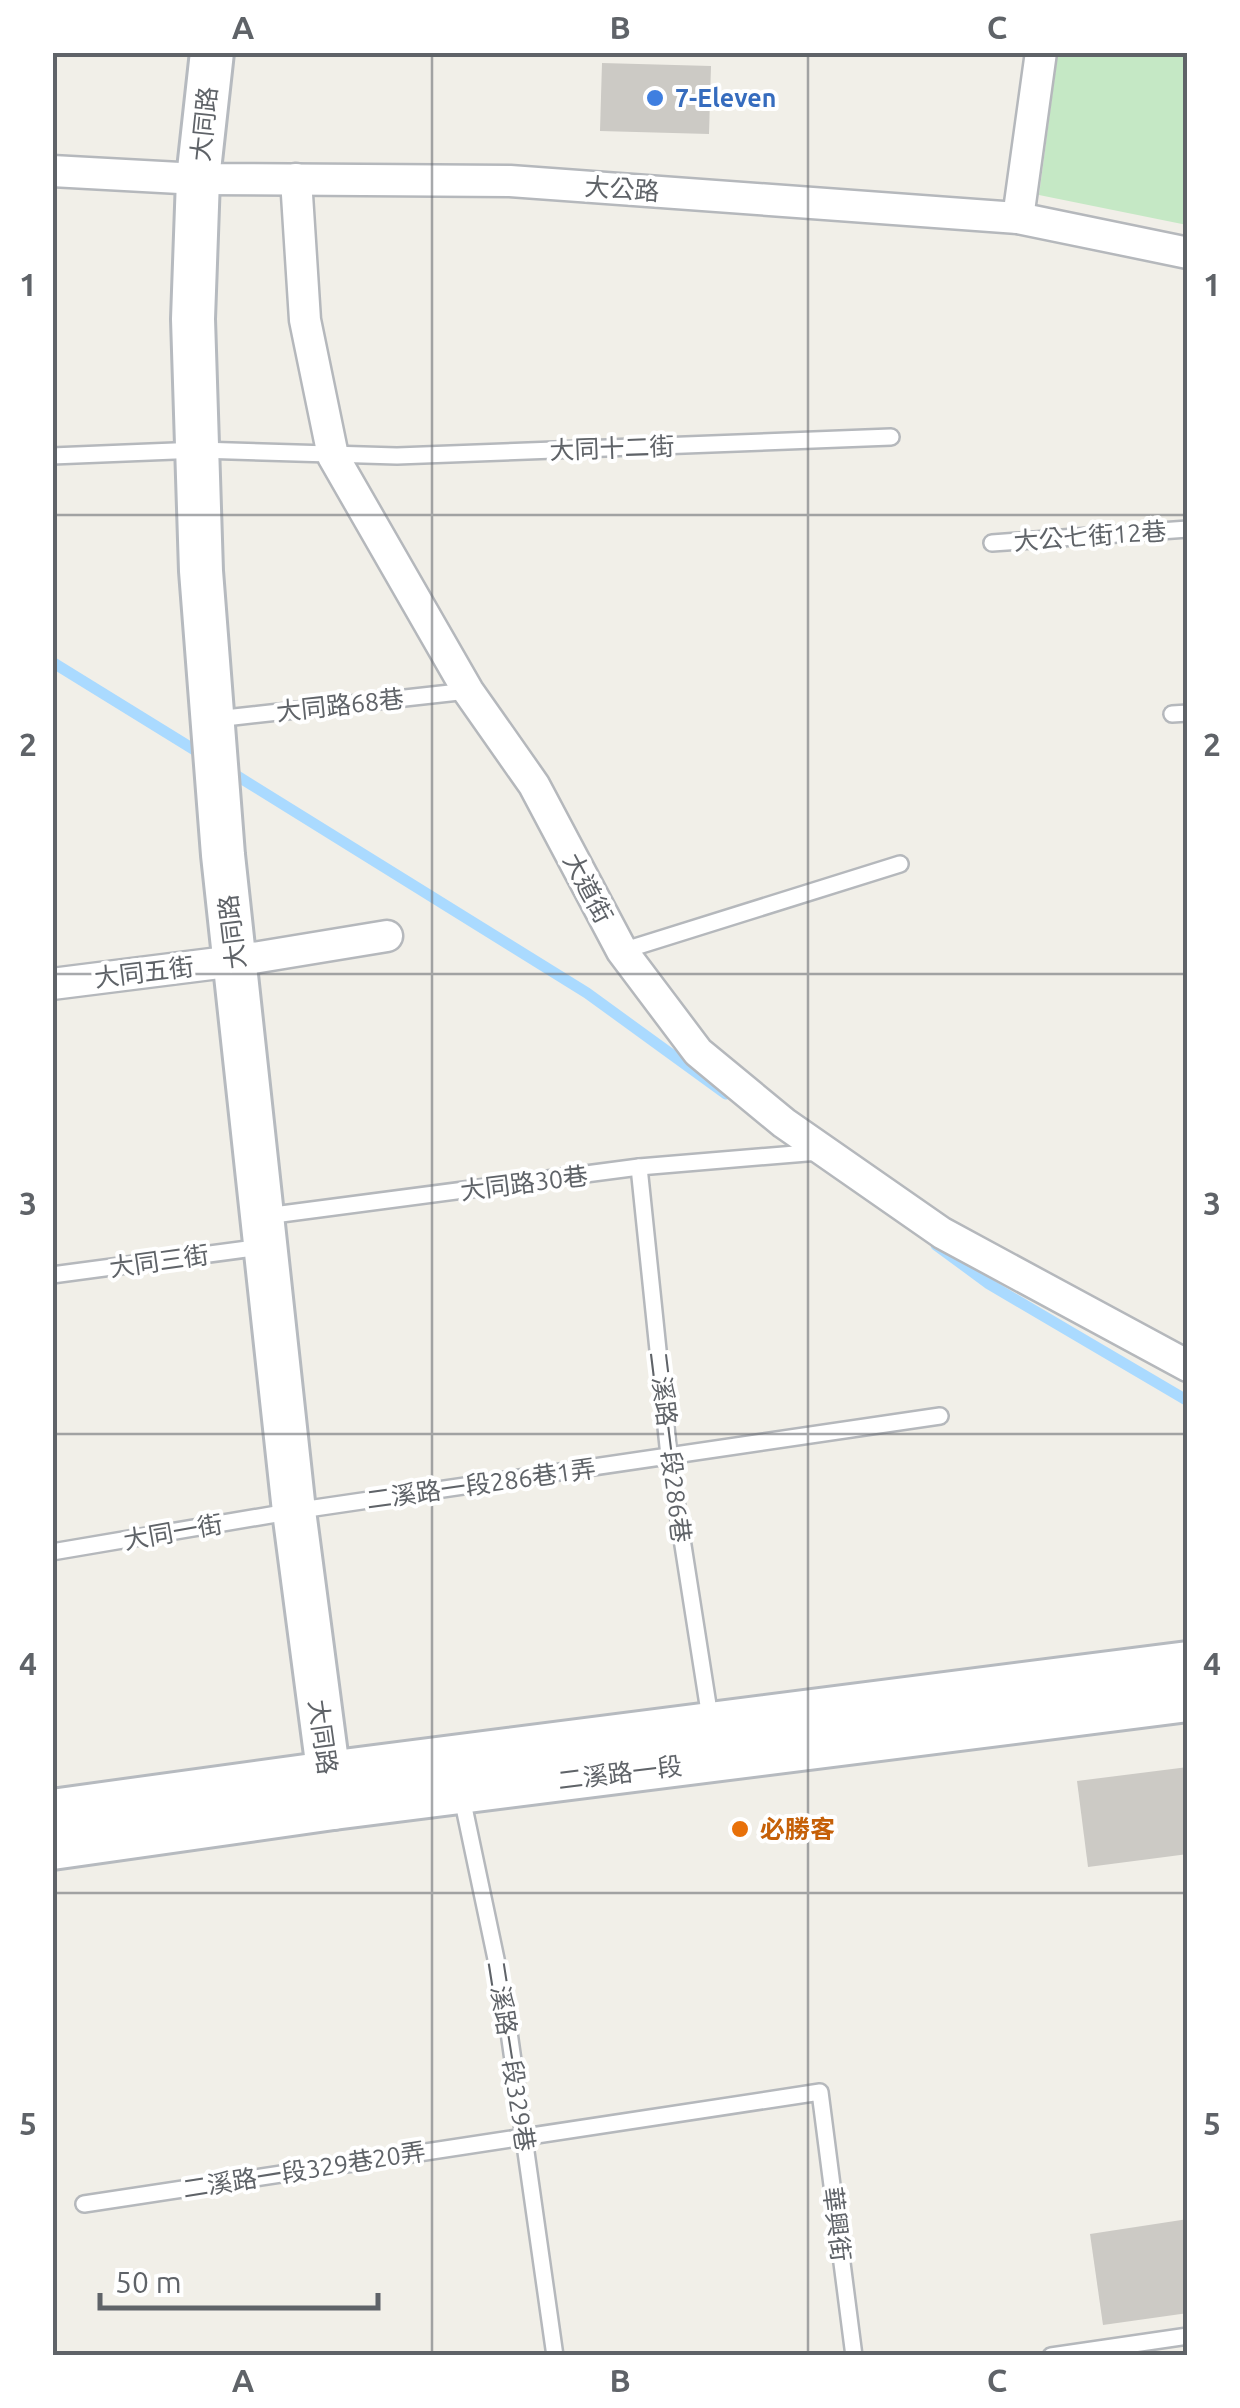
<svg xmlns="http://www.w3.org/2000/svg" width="1240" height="2408" viewBox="0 0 1240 2408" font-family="Ubuntu,'Noto Sans TC',sans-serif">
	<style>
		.green { fill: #c5e8c5 }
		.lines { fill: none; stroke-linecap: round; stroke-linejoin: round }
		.stream { stroke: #aadaff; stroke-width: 11 }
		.building { fill: #cccac5 }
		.lane-casing { stroke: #b5b8bc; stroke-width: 20 }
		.street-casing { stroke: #b5b8bc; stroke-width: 35 }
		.secondary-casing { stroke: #b6babf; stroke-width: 48 }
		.lane { stroke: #fff; stroke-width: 15 }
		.street { stroke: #fff; stroke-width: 30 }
		.secondary { stroke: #fff; stroke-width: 42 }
		.grid { fill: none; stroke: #5f6368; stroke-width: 2.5; stroke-opacity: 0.55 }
		.shop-dot { fill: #3f7fe0; stroke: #fff; stroke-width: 4 }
		.food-dot { fill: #e8710a; stroke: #fff; stroke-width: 4 }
		.labels { text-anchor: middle; stroke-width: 8; stroke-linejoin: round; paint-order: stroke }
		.shop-label { font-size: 25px; font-weight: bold; fill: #366cbe; stroke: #fff; text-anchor: start }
		.street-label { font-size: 25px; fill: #5f6368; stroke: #fff }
		.food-label { font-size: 25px; font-weight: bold; fill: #c56008; stroke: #fff; text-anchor: start }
		.neatline { fill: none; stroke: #5f6368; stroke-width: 4 }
		.grid-label { font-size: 32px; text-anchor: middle; font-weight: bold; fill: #5f6368 }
	</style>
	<rect width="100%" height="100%" fill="#f1efe8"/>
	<polygon class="green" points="1058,52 1187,53 1187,225 1039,195"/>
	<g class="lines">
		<g class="stream">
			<polyline points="52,662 206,757"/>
			<polyline points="226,769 587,993 726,1094"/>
			<polyline points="936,1245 989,1284 1188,1401"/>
		</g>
	</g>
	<g class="building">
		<polygon points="602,63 711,66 709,134 600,131"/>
		<polygon points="1188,1767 1188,1854 1088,1867 1077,1781"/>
		<polygon points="1188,2219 1188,2313 1103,2325 1090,2234"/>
	</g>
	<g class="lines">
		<g class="lane-casing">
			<g id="lane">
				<polyline points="52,456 199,450 397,456 891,437"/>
				<polyline points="992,543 1188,529"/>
				<polyline points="1172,714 1188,713"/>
				<polyline points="216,719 468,691"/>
				<polyline points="622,951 900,864"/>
				<polyline points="639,1167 669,1456 711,1724"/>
				<polyline points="266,1216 639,1167 819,1152"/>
				<polyline points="52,1275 262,1247"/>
				<polyline points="52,1552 294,1511 940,1416"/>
				<polyline points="461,1793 504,1997 555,2356"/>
				<polyline points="84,2204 820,2092 854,2356"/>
				<polyline points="1051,2356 1188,2336"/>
			</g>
		</g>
		<g class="street-casing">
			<g id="street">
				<polyline points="52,171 198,179 510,181 1018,218 1188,253"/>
				<polyline points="296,179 305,320 333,456 468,691 534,785 622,951 698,1052 784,1123 942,1233 1188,1366"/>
				<polyline points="1018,218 1041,52"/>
				<polyline points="52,984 235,961 387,936"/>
			</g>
		</g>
		<g class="secondary-casing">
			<g id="secondary">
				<polyline points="212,52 198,179 193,319 201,571 223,855 294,1511 333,1808"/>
				<polyline points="52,1811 328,1773 1188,1663"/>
				<polyline points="52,1848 333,1808 1188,1700"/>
			</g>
		</g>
		<use href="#lane" class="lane"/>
		<use href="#street" class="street"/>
		<use href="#secondary" class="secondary"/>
	</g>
	<path class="grid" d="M432,52V2356M808,52V2356M52,515H1188M52,974H1188M52,1434H1188M52,1893H1188"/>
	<circle class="shop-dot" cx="655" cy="98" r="10"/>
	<circle class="food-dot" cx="740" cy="1829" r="10"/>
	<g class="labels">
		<g class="shop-label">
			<text x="675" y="107">7-Eleven</text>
		</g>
		<g class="street-label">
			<text transform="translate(204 124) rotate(-84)" y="9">大同路</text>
			<text transform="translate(622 189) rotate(4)" y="9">大公路</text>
			<text transform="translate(612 448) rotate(-2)" y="9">大同十二街</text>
			<text transform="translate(1090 536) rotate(-4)" y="9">大公七街12巷</text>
			<text transform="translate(340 705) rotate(-6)" y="9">大同路68巷</text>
			<text transform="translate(588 888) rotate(62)" y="9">大道街</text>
			<text transform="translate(232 932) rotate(-97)" y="9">大同路</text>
			<text transform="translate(144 972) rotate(-7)" y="9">大同五街</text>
			<text transform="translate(524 1183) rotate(-7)" y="9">大同路30巷</text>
			<text transform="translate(159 1261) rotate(-8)" y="9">大同三街</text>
			<text transform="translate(670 1447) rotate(83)" y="9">二溪路一段286巷</text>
			<text transform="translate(481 1484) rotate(-8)" y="9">二溪路一段286巷1弄</text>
			<text transform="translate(173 1532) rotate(-10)" y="9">大同一街</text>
			<text transform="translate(323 1737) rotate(82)" y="9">大同路</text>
			<text transform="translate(620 1773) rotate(-7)" y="9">二溪路一段</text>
			<text transform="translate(511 2056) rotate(81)" y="9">二溪路一段329巷</text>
			<text transform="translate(304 2170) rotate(-9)" y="9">二溪路一段329巷20弄</text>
			<text transform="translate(837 2224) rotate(83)" y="9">華興街</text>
		</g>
		<g class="food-label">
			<text x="760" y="1838">必勝客</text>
		</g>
	</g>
	<rect width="1240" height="2408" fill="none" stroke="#ffffff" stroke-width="110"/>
	<path d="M100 2293v15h278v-15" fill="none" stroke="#5f6368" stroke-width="5"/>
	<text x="115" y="2293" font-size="30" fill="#5f6368" stroke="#ffffff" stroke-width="8" paint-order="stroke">50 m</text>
	<rect x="55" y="55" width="1130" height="2298" class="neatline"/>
	<g class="grid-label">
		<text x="243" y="39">A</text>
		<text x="620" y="39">B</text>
		<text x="997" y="39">C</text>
		<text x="28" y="296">1</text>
		<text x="1212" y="296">1</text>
		<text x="28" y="756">2</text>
		<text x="1212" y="756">2</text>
		<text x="28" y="1215">3</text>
		<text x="1212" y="1215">3</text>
		<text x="28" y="1675">4</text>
		<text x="1212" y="1675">4</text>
		<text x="28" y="2135">5</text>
		<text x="1212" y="2135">5</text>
		<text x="243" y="2392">A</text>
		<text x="620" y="2392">B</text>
		<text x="997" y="2392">C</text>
	</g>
</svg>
